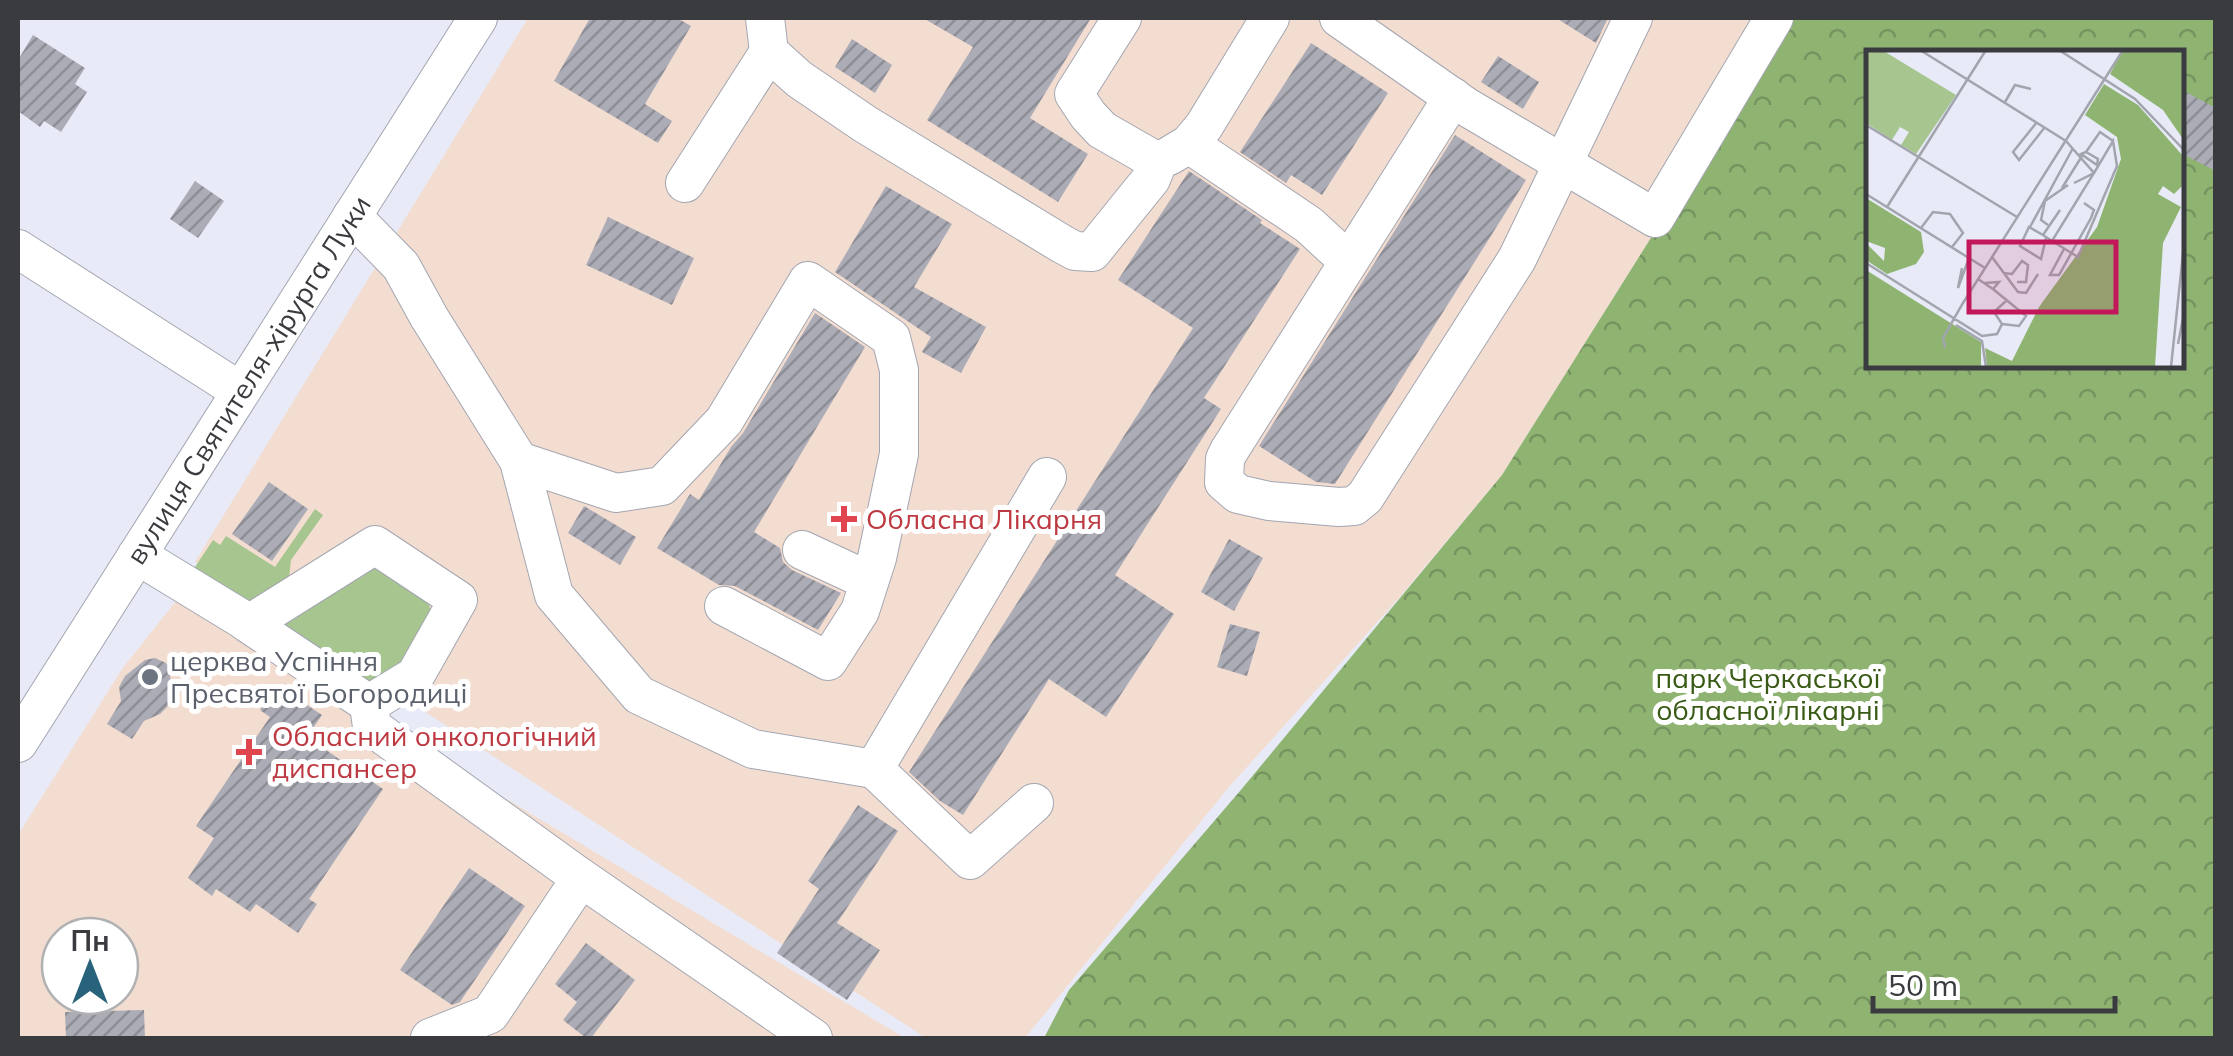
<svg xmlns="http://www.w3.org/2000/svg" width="2233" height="1056" viewBox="0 0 2233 1056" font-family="Mulish,sans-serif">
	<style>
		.medical { fill: #f3ddd0; fill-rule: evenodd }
		.green { fill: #a6c58f }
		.forest { fill: url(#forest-crowns); fill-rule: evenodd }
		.building { fill: url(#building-hatch) }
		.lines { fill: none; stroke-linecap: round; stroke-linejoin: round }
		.minor-casing { stroke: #a3a6b1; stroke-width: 40 }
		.minor { stroke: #fff; stroke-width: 38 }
		.health-dot { fill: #e0444e; stroke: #fff; stroke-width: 4 }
		.worship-dot { fill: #6b7280; stroke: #fff; stroke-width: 4 }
		.labels { text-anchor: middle; stroke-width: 10; stroke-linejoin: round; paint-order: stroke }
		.street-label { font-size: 28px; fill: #3a3b3f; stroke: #fff }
		.health-label { font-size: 28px; fill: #be3a42; stroke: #fff; text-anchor: start }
		.worship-label { font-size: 28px; fill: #5b616d; stroke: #fff; text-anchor: start }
		.park-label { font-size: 28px; fill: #385a14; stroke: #fff }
		.inset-road { fill: none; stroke: #a2a5ad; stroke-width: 2.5 }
		.view { fill: #c2185b; fill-opacity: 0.15; stroke: #c2185b; stroke-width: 5 }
		.inset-edge { fill: none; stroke: #3a3b3f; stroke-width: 5 }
	</style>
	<defs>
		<pattern id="forest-crowns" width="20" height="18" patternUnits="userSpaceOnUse" patternTransform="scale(2.5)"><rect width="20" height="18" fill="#8fb472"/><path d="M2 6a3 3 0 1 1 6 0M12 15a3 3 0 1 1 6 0" fill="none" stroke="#76945f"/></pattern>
		<pattern id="building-hatch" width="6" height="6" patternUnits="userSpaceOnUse" patternTransform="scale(2.5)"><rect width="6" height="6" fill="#acacb7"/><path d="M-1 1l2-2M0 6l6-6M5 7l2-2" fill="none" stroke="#8d8d96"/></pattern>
	</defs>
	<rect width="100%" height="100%" fill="#e8ebf7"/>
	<g class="medical">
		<polygon points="528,18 1789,18 1502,475 1398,599 1229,787 1025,1038 926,1038 195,562"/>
		<path d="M176,601L905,1038H18V835L122,669ZM60,936H120V996H60Z"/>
	</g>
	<g class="green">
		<polygon points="315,509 323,515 291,560 288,587 256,609 189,576 213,540 220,545 226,536 275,567"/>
		<polygon points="371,561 427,597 431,612 401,669 360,687 271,623"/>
	</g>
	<path class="forest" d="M1789,18H2215V1038H1044L1069,990L1240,791L1502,475ZM1868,52H2180V365H1868Z"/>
	<g class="building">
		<polygon points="590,18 677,18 691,26 645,104 672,121 658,143 554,81"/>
		<polygon points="923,18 1091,18 1030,118 1088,154 1058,202 927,120 973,47"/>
		<polygon points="1556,18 1608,18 1596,43"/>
		<polygon points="33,35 85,68 75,84 87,92 61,132 44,121 40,127 18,111 18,60"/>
		<polygon points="852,39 892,65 875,93 835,67"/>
		<polygon points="1311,43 1388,93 1322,195 1291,175 1286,183 1240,152"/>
		<polygon points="1498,56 1539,82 1523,109 1481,82"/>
		<polygon points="2180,89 2216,108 2216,171 2180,153"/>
		<polygon points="1455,135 1526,180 1335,484 1316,482 1259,446"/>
		<polygon points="1189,171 1262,220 1260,223 1300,249 1204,398 1221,409 1115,575 1174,614 1106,717 1049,679 963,815 940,801 909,772 1193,328 1118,280"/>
		<polygon points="195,181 224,201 198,238 170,219"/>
		<polygon points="886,186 952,224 914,287 986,327 961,373 922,352 931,337 835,272"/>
		<polygon points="608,217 694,258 672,305 586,265"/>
		<polygon points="815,313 865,347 754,532 780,548 783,562 792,570 841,593 818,630 735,586 719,585 657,548 690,494 699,500 731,447 743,433"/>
		<polygon points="269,482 308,509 272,561 232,534"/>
		<polygon points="584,506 636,537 620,565 568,533"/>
		<polygon points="1229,539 1263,558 1234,611 1201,592"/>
		<polygon points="1230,624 1260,632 1247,676 1217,667"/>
		<polygon points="155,658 166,663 170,668 171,697 167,707 160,714 144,721 132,739 107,724 121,701 119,687 125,676 145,660"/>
		<polygon points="277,685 322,715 307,737 383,789 309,899 317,904 298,933 256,904 250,912 216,889 212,896 188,878 214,838 196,826 270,717 260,710"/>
		<polygon points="858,805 898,831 837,923 880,950 847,1000 777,953 819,889 808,881"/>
		<polygon points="469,868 525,906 460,1002 452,1005 400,970"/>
		<polygon points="586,943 635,980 591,1038 586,1038 563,1020 577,1002 555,984"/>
		<polygon points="144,1010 145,1038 66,1038 65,1012"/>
	</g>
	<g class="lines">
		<g class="minor-casing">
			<g id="minor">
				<polyline points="765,18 769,52 799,79 865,124 1062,244 1075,251 1092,252 1151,179 1158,162 1102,130 1088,115 1074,94 1122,18"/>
				<polyline points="1339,18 1465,106 1655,218 1774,18"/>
				<polyline points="1453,97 1229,451 1225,459 1224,482 1238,494 1269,501 1339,507 1354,506 1365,497 1517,259 1633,18"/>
				<polyline points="1189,144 1309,225 1348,261"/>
				<polyline points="1169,156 1189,144 1204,126 1270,18"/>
				<polyline points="685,183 769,52"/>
				<polyline points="352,216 401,266 429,317 519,461 554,595 639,695 753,749 874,769 1047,477"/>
				<polyline points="18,249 240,391"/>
				<polyline points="519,461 616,493 662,486 724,421 808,281 891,338 899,370 899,454 877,558 860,611 828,661 724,606"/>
				<polyline points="802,550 869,581"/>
				<polyline points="137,555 242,619 249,624 369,704 415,676 458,600 375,545 249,624"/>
				<polyline points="369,704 372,727 574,873 813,1038"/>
				<path id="s1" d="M18,743L478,18"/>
				<polyline points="874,769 970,860 1034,803"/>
				<polyline points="430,1038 490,1014 581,878"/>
			</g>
		</g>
		<use href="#minor" class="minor"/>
	</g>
	<g class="health-dot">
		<path d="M839 504h10v10h10v10h-10v10h-10v-10h-10v-10h10z"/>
		<path d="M244 737h10v10h10v10h-10v10h-10v-10h-10v-10h10z"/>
	</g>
	<circle class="worship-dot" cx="150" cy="677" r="10"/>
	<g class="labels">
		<g class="street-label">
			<text dy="10" stroke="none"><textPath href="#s1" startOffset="430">вулиця Святителя-хірурга Луки</textPath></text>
		</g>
		<g class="health-label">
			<text x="866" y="529">Обласна Лікарня</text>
			<text x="272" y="746">Обласний онкологічний<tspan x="272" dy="32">диспансер</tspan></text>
		</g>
		<g class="worship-label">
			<text x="170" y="671">церква Успіння<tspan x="170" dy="32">Пресвятої Богородиці</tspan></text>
		</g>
		<g class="park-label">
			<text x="1768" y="688">парк Черкаської<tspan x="1768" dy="32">обласної лікарні</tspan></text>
		</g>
	</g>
	<g transform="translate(1866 50)">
		<rect width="318" height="318" fill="#e8ebf7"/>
		<path d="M0,0H16L90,45L50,104L35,95L43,82L34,77L26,90L0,73Z" fill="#a6c58f"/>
		<path d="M257,0H317V89L297,60L244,24ZM238,34L272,55L317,106V135L308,144L297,136L292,144L315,157L297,193L289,317H121L119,298L146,311L173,257L231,177L255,109L251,87L219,65ZM0,148L55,182L58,202L50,214L21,224L0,210V193L18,211L19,198L0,191ZM0,220L115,292V317H0Z" fill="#8fb472"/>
		<path class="inset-road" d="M54,0L200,91M193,0L269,49L318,100M139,52L149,35L165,39M171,72L147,102L153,110L179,77M0,75L151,167M220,102L232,109L231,115L215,104ZM220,102L234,82L247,91M196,138L216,106M0,144L119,218M21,157L120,0M194,160L177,185L186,191L228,123L200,91M182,175L175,170L179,151L202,135M164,177L207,98M55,178L67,162L84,164L97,183L86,197M177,185L163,177L154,196L175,209L180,188M186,191L212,207L251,116L247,91L228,123L208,133M198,199L184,225H193L225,168L228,160L218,153M126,207L152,242L160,243L172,224M0,213L116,286L131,284L136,274L128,262L141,250M96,218L92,238L103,208M137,223L146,224L156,211L162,215L160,232H151M112,229L127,239L133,232L119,233M127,239L160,266L153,276L136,274M90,275L116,291L120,317M312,294L318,263M79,298L77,288L97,253L257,0M305,317L318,194"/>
		<path class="view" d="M103,192H250V262H103Z"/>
		<rect width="318" height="318" class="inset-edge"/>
	</g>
	<rect width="2233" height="1056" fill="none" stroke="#3a3b3f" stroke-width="40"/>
	<g transform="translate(90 966)"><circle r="48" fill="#ffffff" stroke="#b0b1b2" stroke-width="2.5"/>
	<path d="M0-8L18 38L0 25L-18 38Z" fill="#28637b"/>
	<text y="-15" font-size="28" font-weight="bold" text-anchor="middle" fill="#3a3b3f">Пн</text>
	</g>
	<path d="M1873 996v15h242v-15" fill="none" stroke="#3a3b3f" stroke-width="5"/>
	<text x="1888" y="996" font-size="30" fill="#3a3b3f" stroke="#ffffff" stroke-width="8" paint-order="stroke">50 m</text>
</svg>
